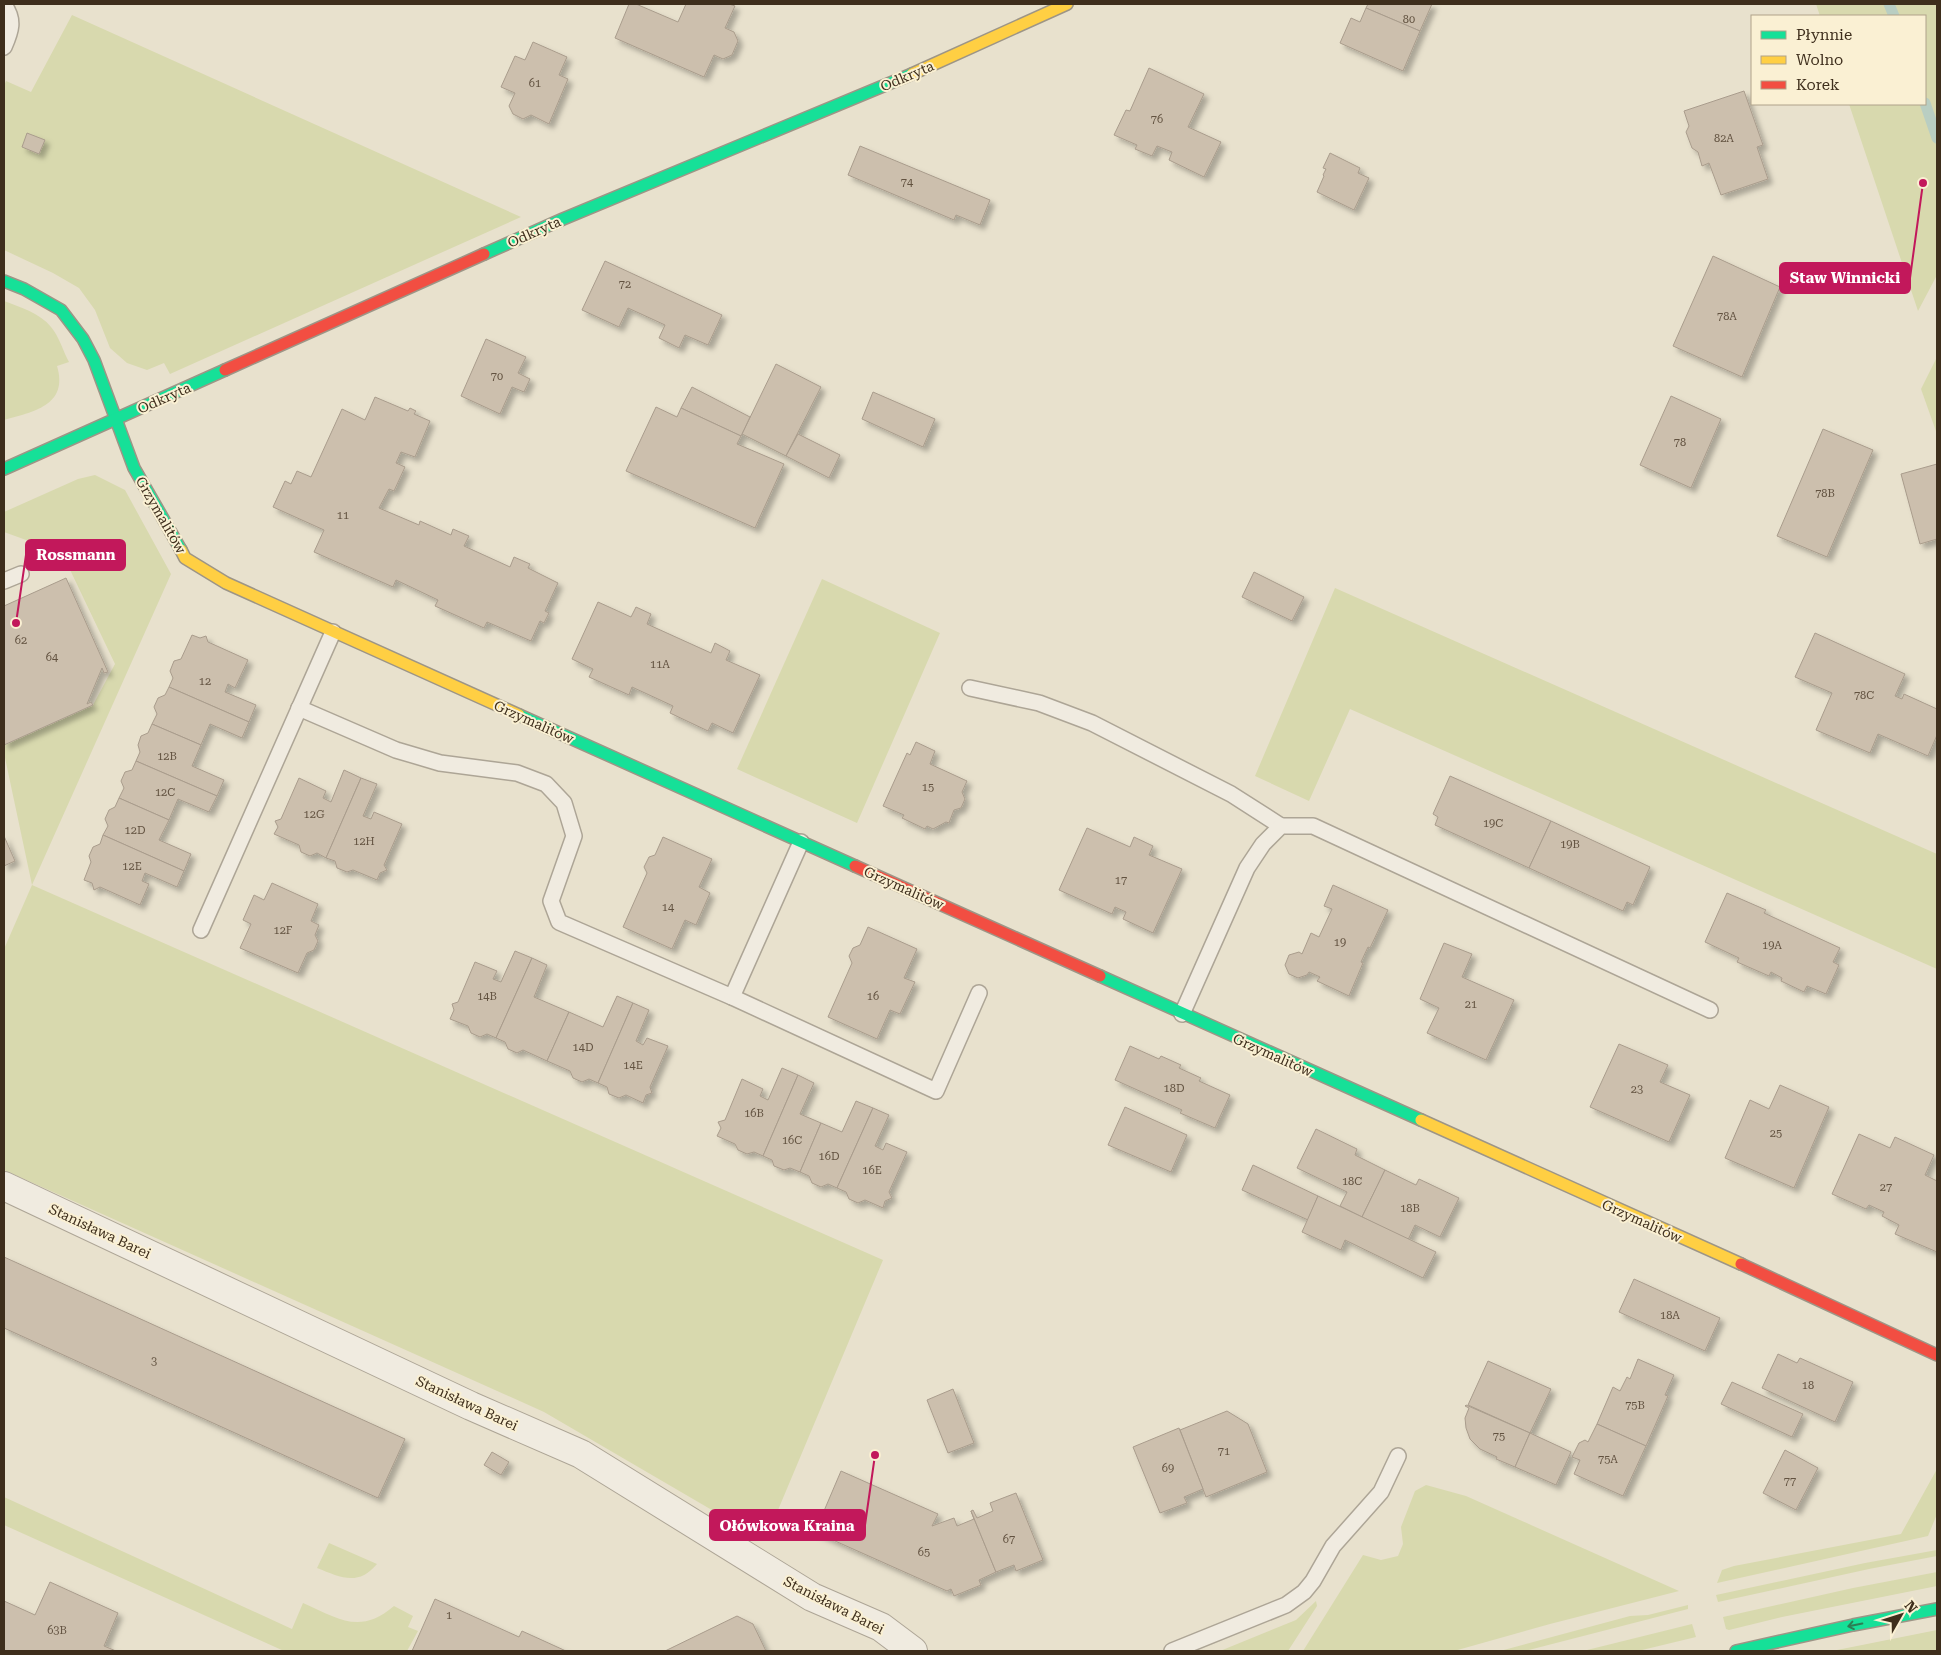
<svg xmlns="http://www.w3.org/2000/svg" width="1941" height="1655" viewBox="0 0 1941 1655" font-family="'Roboto Serif',serif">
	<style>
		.green { fill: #d8d9ae }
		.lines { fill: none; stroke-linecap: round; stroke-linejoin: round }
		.stream { stroke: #b9cec2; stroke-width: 11 }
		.building { fill: #ccbfad; stroke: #a99c8c; filter: url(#shadow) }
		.lane-casing { stroke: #ada596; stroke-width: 18 }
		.street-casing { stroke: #ada596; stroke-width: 30 }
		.fast-casing { stroke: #9d9586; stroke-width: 14 }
		.slow-casing { stroke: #9d9586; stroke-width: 14 }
		.jam-casing { stroke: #9d9586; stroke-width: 14 }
		.lane { stroke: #f0ebe0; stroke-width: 15 }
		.street { stroke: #f0ebe0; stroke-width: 28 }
		.fast { stroke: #16e098; stroke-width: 11 }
		.slow { stroke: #ffcf43; stroke-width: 11 }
		.jam { stroke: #f24e42; stroke-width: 11 }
		.oneway { stroke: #2c7e54 }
		.labels { text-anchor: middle; stroke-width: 4; stroke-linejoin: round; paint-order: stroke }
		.number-label { font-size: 11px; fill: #625240 }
		.street-label { font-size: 14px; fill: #3e2e1c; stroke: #faf0d3 }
		.leader { fill: none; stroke: #c2185b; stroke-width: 2 }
		.callout-dot { fill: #c2185b; stroke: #faf0d3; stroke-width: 2 }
		.callout { fill: #c2185b; stroke: #c2185b; stroke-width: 2 }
		.callout-label { font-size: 15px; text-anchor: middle; font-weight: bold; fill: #fff }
	</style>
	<defs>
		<filter id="shadow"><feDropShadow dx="4.5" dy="4.5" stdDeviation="2.5" flood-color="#0004"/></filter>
	</defs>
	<rect width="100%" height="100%" fill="#e8e1cd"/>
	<g class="green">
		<polygon points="1816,4 1937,4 1937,275 1918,311 1849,104 1925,104 1925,16 1820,16"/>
		<polygon points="72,15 521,217 170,374 164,363 147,370 127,363 110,348 95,310 79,288 53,273 4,250 4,86 6,81 31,92"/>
		<path d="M4,301C20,307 40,313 51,327C59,336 63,351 69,362L57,366C69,406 32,412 4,420Z"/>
		<polygon points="1937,357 1937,434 1921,389"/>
		<polygon points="95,475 125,490 171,574 32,885 883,1260 765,1541 544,1412 4,1170 4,949 32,885 4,753 4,745 93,705 115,664 62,553 4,532 4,512 78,479"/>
		<polygon points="822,579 940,633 857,823 737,769"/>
		<polygon points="1335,588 1937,854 1937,969 1350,709 1309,801 1255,776"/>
		<polygon points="1937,1469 1937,1514 1928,1536 1717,1583 1722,1570 1734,1566 1901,1534"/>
		<polygon points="1426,1485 1466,1496 1679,1591 1550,1624 1454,1651 1303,1651 1363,1555 1381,1560 1398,1556 1403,1544 1401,1527 1415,1491"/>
		<path d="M4,1497L292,1629L303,1603C339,1619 360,1635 394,1606L413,1616L408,1627L418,1631L407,1651H284L4,1525Z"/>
		<path d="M329,1543L377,1564C358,1587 340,1577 317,1568Z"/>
		<polygon points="1937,1550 1937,1556 1869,1569 1718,1602 1716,1595 1865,1563"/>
		<polygon points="1937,1572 1937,1586 1782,1617 1729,1630 1726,1629 1723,1617 1853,1588"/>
		<polygon points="1316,1601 1317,1606 1288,1651 1220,1651 1296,1620"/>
		<polygon points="1688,1605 1688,1609 1525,1651 1500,1651 1630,1616 1648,1615"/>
		<polygon points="1692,1624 1696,1637 1638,1651 1583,1651"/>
		<polygon points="1937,1630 1937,1651 1832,1651"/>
	</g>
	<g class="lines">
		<g class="stream">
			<polyline points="1889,4 1894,16"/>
			<polyline points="1925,103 1937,138"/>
		</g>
	</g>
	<g class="building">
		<polygon points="629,4 636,4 678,22 686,4 729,4 735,6 725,28 734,32 738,41 732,55 723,59 714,55 704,77 615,38"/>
		<polygon points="1368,4 1432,4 1420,31 1366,8"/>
		<polygon points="1366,8 1420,31 1403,71 1340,43 1351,18 1360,22"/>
		<polygon points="533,42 567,57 559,75 568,79 549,124 531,115 523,119 513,114 509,106 515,93 501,87 515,56 525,60"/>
		<polygon points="1149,68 1204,94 1188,127 1221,142 1204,177 1169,160 1172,152 1157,146 1152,156 1135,149 1137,145 1114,135 1126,110 1130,111"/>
		<polygon points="1744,91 1763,145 1757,147 1768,179 1721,195 1709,163 1702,166 1698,152 1692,148 1686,132 1689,126 1684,111"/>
		<polygon points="27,133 45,140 39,154 22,147"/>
		<polygon points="860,146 990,200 980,225 956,215 954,220 848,175"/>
		<polygon points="1330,153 1360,168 1358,173 1369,178 1354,210 1317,192 1324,176 1323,175 1326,169 1323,168"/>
		<polygon points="1713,256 1780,287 1742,377 1673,346"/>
		<polygon points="605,261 722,315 708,345 685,335 679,348 659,338 665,325 628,308 619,327 582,310"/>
		<polygon points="486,339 526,357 518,373 530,379 524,392 512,387 500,414 461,396"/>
		<polygon points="776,364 821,387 786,456 742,434"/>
		<polygon points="692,387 750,417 741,436 681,408"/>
		<polygon points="873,392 935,419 923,447 862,419"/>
		<polygon points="1671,396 1721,419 1691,488 1640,465"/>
		<polygon points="375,397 408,411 410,408 416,411 414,414 430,421 415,457 401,452 396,463 405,467 394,491 389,489 379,508 419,525 420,521 451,535 453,529 469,536 464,546 510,567 514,557 530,564 528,568 558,583 545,611 549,613 544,623 540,621 531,641 487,622 484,628 435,606 438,600 396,580 393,587 314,552 324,530 273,507 285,481 291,484 297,471 311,477 342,409 365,420"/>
		<polygon points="656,407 677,417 681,408 741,436 737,444 784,464 755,528 626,471"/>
		<polygon points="1823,429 1873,450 1827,557 1777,536"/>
		<polygon points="798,434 840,455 829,478 786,456"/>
		<polygon points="1937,464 1937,539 1920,544 1901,474"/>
		<polygon points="1254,572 1304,597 1292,621 1242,597"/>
		<polygon points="66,578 108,672 104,673 102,668 87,704 91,702 93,705 4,745 4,606"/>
		<polygon points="598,602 631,617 636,607 651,614 647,624 711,653 715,643 730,651 726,660 760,675 733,733 712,723 708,731 670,713 673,706 632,687 629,695 589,677 593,669 572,659"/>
		<polygon points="1815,633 1905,674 1895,696 1902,699 1904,694 1937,709 1937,735 1928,756 1878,734 1870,753 1816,730 1832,693 1795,677"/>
		<polygon points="192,635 200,638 206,636 208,642 248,660 235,688 228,684 225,692 256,705 249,722 169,687 173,678 170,671 174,661 181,659"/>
		<polygon points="169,687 249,722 242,738 210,724 201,745 152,724 157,714 154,707 158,698 165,695"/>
		<polygon points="152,724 201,745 192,766 224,780 217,796 136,761 140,752 138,745 141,736 148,733"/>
		<polygon points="916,742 935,751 930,764 967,781 962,792 965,799 961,808 954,810 949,823 946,822 933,829 927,826 925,829 902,818 904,815 883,806 907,753 910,755"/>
		<polygon points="136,761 217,796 209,812 178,799 169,820 119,798 124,788 121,781 125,772 132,770"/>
		<polygon points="344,770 361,778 326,858 317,853 310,856 301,852 299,845 274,834 278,827 275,821 281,819 299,778 326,791 323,798 331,802"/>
		<polygon points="1450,776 1551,821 1529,868 1435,825 1438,817 1433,814"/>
		<polygon points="361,778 377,784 363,816 371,819 374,812 402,824 384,865 387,870 380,873 377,880 353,870 347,872 337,868 335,861 326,858"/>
		<polygon points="119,798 169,820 159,840 191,854 184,871 103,835 108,826 105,819 109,810 115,807"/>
		<polygon points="1551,821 1650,867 1633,905 1627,902 1623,911 1529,868"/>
		<polygon points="1087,828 1130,847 1134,837 1153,846 1149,855 1182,869 1153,933 1123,919 1126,912 1115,907 1112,914 1059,890"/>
		<polygon points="103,835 184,871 177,887 145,873 142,881 149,884 140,905 100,887 94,890 92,883 84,880 91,862 89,856 93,847 100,844"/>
		<polygon points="4,836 15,861 4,866"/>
		<polygon points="663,837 712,859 699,887 710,893 696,925 685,920 672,949 623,927 647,873 644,867 649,857 655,855"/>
		<polygon points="272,883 318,904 311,921 319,925 315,935 318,941 314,950 307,953 298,973 240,948 251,924 243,920 254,895 264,900"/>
		<polygon points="1333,885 1388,910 1370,948 1368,947 1361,962 1363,963 1349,996 1317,981 1320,977 1309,972 1307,975 1298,978 1289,974 1285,965 1289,955 1299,952 1302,954 1311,933 1319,937 1332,909 1324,906"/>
		<polygon points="1727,893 1766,910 1764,913 1840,948 1833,962 1839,965 1826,994 1807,986 1804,992 1781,981 1782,978 1771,972 1769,976 1737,962 1739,958 1705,942"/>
		<polygon points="868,927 917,949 904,978 915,982 900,1014 890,1010 877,1039 828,1017 852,963 849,956 853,948 860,945"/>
		<polygon points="1444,943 1472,954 1462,977 1514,1000 1486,1060 1427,1033 1439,1008 1420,999"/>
		<polygon points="515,951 532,958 496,1038 487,1034 480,1037 471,1033 468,1026 450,1019 454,1010 452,1004 458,1002 475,962 497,971 493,979 501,982"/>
		<polygon points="532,958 547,965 534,997 569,1012 547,1061 523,1050 517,1053 508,1049 505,1042 496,1038"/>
		<polygon points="617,996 633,1003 598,1083 589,1079 582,1082 573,1078 570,1071 547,1061 569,1012 603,1027"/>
		<polygon points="633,1003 649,1010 636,1041 643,1045 647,1038 668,1046 650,1087 652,1093 646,1095 643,1103 626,1095 619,1098 609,1094 607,1087 598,1083"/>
		<polygon points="1619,1044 1668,1065 1660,1082 1690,1095 1669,1142 1590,1107"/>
		<polygon points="1130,1046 1159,1059 1161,1056 1181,1065 1179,1068 1201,1078 1199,1081 1230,1095 1215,1128 1180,1113 1182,1110 1115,1080"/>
		<polygon points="782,1068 798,1075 763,1156 754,1152 747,1154 738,1150 735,1144 717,1136 721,1128 718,1122 725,1120 742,1079 763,1089 760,1096 768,1100"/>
		<polygon points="798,1075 814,1083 800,1114 821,1123 800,1172 790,1168 784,1170 774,1166 772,1160 763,1156"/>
		<polygon points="1780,1085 1829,1107 1794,1188 1725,1158 1750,1100 1769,1109"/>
		<polygon points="856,1101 873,1108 837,1188 828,1184 821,1187 812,1183 809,1176 800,1172 821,1123 842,1132"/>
		<polygon points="1125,1107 1187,1135 1171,1172 1108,1145"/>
		<polygon points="873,1108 889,1115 875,1146 883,1150 886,1143 907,1152 889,1192 892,1198 885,1201 883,1208 865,1200 858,1203 849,1199 846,1192 837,1188"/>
		<polygon points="1316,1129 1357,1149 1355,1155 1385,1170 1362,1217 1340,1206 1347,1192 1297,1168"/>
		<polygon points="1859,1134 1890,1148 1895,1137 1934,1155 1925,1175 1937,1181 1937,1252 1895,1234 1899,1225 1882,1216 1884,1212 1869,1205 1866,1209 1832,1194"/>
		<polygon points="1253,1165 1318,1196 1308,1220 1242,1190"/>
		<polygon points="1385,1170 1416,1185 1419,1179 1459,1198 1440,1237 1415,1225 1408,1240 1362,1217"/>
		<polygon points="1318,1196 1436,1252 1423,1278 1345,1240 1341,1250 1302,1232"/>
		<polygon points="4,1257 405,1439 378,1498 4,1328"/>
		<polygon points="1634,1279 1720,1318 1705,1351 1619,1312"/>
		<polygon points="1778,1354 1797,1363 1800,1358 1853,1382 1835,1422 1762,1388"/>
		<polygon points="1638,1359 1674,1375 1665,1395 1668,1396 1646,1446 1597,1424 1613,1387 1620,1391 1627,1377 1630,1379"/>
		<polygon points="1488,1361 1551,1389 1530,1433 1468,1405"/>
		<polygon points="1732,1382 1803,1414 1792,1437 1721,1404"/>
		<polygon points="953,1389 974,1443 948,1453 927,1400"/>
		<polygon points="1466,1405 1530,1433 1515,1467 1496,1459 1497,1457 1480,1449 1470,1439 1466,1428 1465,1418 1469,1408 1465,1406"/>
		<polygon points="1227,1411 1248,1424 1267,1472 1206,1497 1180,1430"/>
		<polygon points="1597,1424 1646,1446 1623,1496 1574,1474 1580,1460 1572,1457 1579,1443 1585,1440 1588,1442"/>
		<polygon points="1179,1428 1203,1489 1184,1497 1187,1503 1160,1513 1133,1447"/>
		<polygon points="1530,1433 1571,1452 1556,1485 1515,1467"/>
		<polygon points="1785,1450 1818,1468 1796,1510 1763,1493"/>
		<polygon points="492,1452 509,1462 501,1475 484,1465"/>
		<polygon points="841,1471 938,1514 932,1526 954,1518 957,1526 974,1519 971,1511 996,1572 979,1580 981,1585 954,1596 951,1589 947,1591 815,1532"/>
		<polygon points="1016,1493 1043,1560 1016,1571 1014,1565 996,1572 971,1511 973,1510 977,1518 993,1511 990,1503"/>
		<polygon points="50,1582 118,1613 104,1646 116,1651 4,1651 4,1601 35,1615"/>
		<polygon points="435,1599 519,1637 522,1631 566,1651 412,1651"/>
		<polygon points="737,1616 753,1624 766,1651 665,1651"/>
	</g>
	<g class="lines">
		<g class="lane-casing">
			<g id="lane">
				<path d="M4,5C15,20 11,31 4,47"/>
				<polyline points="4,581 21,574"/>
				<polyline points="970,688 1039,703 1092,723 1231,794 1281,826"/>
				<polyline points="299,708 396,750 440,763 517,773 546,784 564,803 574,836 551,901 559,922 732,997 936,1091 979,993"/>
				<polyline points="201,930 333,632"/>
				<polyline points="732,997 801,842"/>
				<polyline points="1182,1014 1247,868 1263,844 1281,826 1313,826 1710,1010"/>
				<polyline points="1172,1651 1286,1605 1304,1592 1313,1581 1333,1546 1381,1492 1398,1456"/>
			</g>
		</g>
		<g class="street-casing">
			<polyline id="street" points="4,1186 471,1406 581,1454 812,1597 881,1627 913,1651"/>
		</g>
		<g class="fast-casing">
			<g id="fast">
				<polyline points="484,254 563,219 912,74"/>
				<polyline points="4,281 24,289 61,310 83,339 94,360 134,468 181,550"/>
				<polyline points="4,469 225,370"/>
				<polyline points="519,715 855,866"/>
				<polyline points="1100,976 1421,1120"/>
				<polyline points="1736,1651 1853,1625 1937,1609"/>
			</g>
		</g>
		<g class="slow-casing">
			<g id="slow">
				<polyline points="912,74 1067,4"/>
				<polyline points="181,550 185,558 226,583 519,715"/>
				<polyline points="1421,1120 1741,1264"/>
			</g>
		</g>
		<g class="jam-casing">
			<g id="jam">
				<polyline points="225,370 484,254"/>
				<polyline points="855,866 1100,976"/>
				<polyline points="1741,1264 1937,1355"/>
			</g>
		</g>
		<use href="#lane" class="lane"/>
		<use href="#street" class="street"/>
		<use href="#fast" class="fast"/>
		<use href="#slow" class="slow"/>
		<use href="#jam" class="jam"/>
	</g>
	<defs><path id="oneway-shaft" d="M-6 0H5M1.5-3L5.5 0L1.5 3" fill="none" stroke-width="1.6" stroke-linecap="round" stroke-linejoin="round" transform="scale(1.25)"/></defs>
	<use class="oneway" href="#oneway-shaft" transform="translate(1855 1625) rotate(169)"/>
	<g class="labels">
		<g class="number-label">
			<text x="1409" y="23">80</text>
			<text x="535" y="87">61</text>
			<text x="1157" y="123">76</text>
			<text x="1724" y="142">82A</text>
			<text x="907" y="186">74</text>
			<text x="625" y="288">72</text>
			<text x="1727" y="320">78A</text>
			<text x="497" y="380">70</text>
			<text x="1680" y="446">78</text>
			<text x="1825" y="497">78B</text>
			<text x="343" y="519">11</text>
			<text x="21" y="644">62</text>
			<text x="52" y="661">64</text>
			<text x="660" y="668">11A</text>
			<text x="205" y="685">12</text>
			<text x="1864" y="699">78C</text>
			<text x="167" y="760">12B</text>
			<text x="928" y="791">15</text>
			<text x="165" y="796">12C</text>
			<text x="314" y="818">12G</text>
			<text x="1493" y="827">19C</text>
			<text x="135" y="834">12D</text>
			<text x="364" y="845">12H</text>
			<text x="1570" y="848">19B</text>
			<text x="132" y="870">12E</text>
			<text x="1121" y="884">17</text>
			<text x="668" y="911">14</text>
			<text x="283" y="934">12F</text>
			<text x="1340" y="946">19</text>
			<text x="1772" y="949">19A</text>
			<text x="487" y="1000">14B</text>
			<text x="873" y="1000">16</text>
			<text x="1471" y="1008">21</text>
			<text x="583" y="1051">14D</text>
			<text x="633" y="1069">14E</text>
			<text x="1174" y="1092">18D</text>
			<text x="1637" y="1093">23</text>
			<text x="754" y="1117">16B</text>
			<text x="1776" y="1137">25</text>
			<text x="792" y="1144">16C</text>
			<text x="829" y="1160">16D</text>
			<text x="872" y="1174">16E</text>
			<text x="1352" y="1185">18C</text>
			<text x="1886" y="1191">27</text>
			<text x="1410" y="1212">18B</text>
			<text x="1670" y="1319">18A</text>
			<text x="154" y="1365">3</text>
			<text x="1808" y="1389">18</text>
			<text x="1635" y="1409">75B</text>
			<text x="1499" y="1440">75</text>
			<text x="1224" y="1455">71</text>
			<text x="1608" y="1463">75A</text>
			<text x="1168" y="1472">69</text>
			<text x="1790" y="1485">77</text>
			<text x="1009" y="1543">67</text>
			<text x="924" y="1556">65</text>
			<text x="449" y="1619">1</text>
			<text x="57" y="1634">63B</text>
		</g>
		<g class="street-label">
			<text transform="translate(907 76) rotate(-23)" y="5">Odkryta</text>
			<text transform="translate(534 232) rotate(-24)" y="5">Odkryta</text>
			<text transform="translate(164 398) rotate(-24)" y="5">Odkryta</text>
			<text transform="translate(161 515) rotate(60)" y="5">Grzymalitów</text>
			<text transform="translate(534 722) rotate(24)" y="5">Grzymalitów</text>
			<text transform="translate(904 888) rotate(24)" y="5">Grzymalitów</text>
			<text transform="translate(1273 1055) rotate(24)" y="5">Grzymalitów</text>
			<text transform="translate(1642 1221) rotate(24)" y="5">Grzymalitów</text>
			<text transform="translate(100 1231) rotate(25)" y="5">Stanisława Barei</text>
			<text transform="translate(467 1403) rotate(25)" y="5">Stanisława Barei</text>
			<text transform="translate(834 1605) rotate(27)" y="5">Stanisława Barei</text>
		</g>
	</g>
	<path class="leader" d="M1923 183L1910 278M16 623L26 555M875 1455L865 1525"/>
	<g class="callout-dot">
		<circle cx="1923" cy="183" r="5"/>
		<circle cx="16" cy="623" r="5"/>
		<circle cx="875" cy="1455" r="5"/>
	</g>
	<g class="callout">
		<rect x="1780" y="263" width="130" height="30" rx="5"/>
		<rect x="26" y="540" width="99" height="30" rx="5"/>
		<rect x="710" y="1510" width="155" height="30" rx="5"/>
	</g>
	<g class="callout-label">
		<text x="1845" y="283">Staw Winnicki</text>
		<text x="76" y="560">Rossmann</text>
		<text x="787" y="1531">Ołówkowa Kraina</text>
	</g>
	<rect width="1941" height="1655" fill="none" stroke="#3e2e1c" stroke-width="10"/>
	<rect x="1751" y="15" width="175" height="90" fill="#faf0d3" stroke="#afa28a"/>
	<rect x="1761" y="31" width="25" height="8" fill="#16e098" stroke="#afa28a"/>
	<text x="1796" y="40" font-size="15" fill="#3e2e1c">Płynnie</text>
	<rect x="1761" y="56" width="25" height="8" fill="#ffcf43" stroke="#afa28a"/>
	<text x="1796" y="65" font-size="15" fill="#3e2e1c">Wolno</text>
	<rect x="1761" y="81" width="25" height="8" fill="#f24e42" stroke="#afa28a"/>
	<text x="1796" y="90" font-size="15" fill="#3e2e1c">Korek</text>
	<g transform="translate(1901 1615) rotate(51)" stroke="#faf0d3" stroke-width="4" paint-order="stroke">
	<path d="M0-4L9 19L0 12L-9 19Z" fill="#3e2e1c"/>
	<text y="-8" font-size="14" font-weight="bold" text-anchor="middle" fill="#3e2e1c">N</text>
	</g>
</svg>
